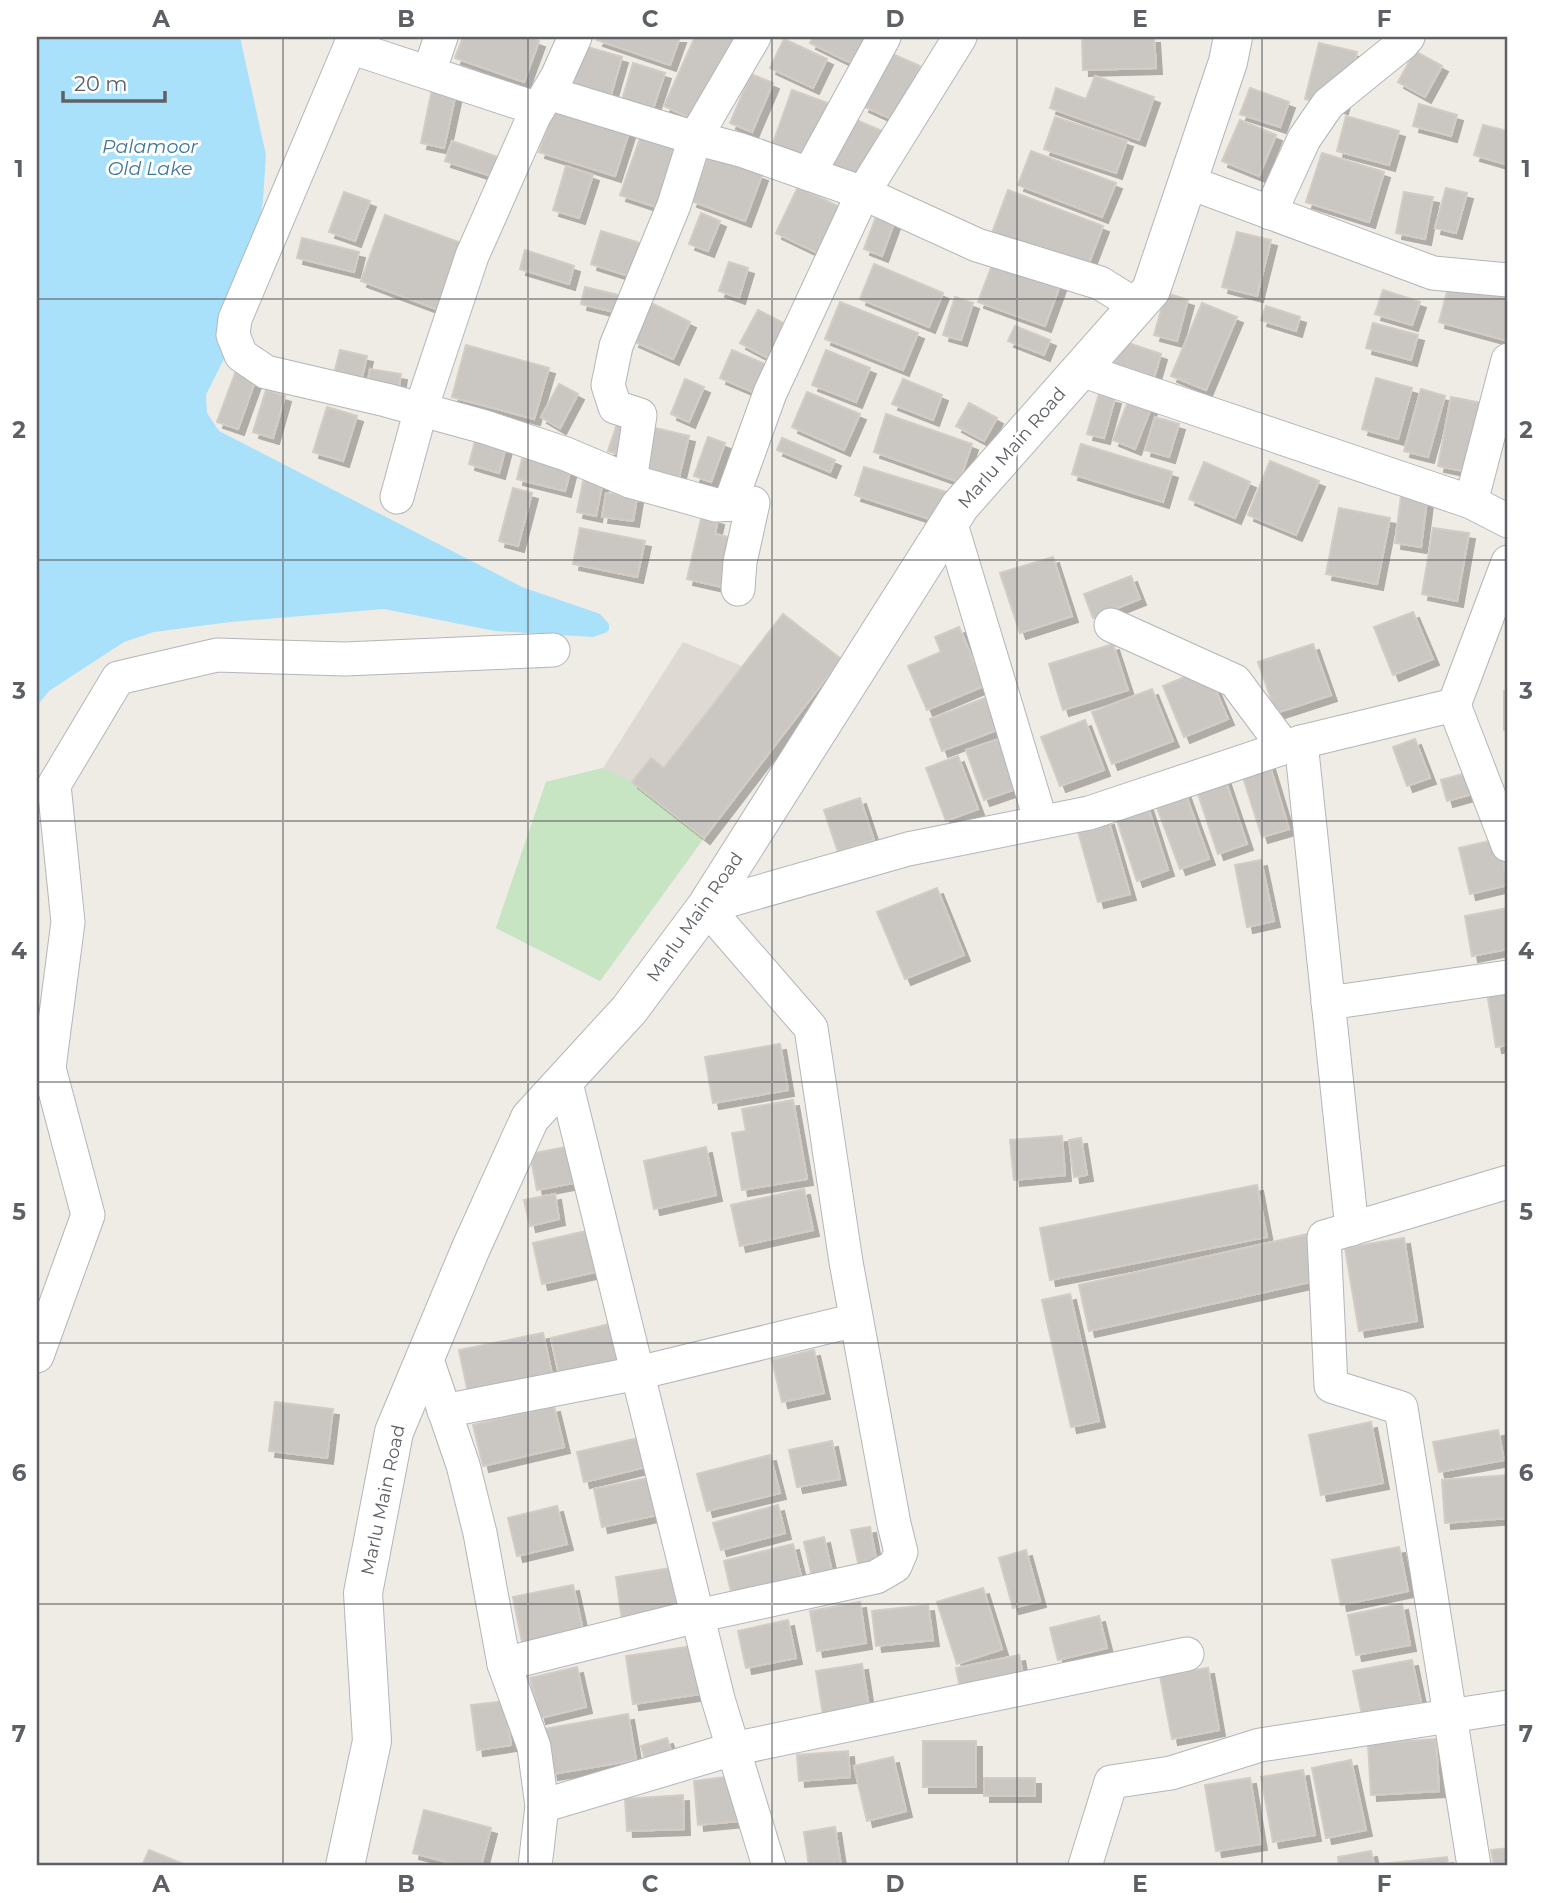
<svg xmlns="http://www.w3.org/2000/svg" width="1545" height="1903" viewBox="0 0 1545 1903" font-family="Montserrat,sans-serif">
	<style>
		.education { fill: #dedad3 }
		.green { fill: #c7e5c3 }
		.water { fill: #a9e1fb }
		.building { fill: #cac6c2; stroke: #d3ccc4; stroke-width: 2; filter: url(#shadow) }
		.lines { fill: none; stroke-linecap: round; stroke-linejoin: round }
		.minor-casing { stroke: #b3b6b9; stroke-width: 35 }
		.tertiary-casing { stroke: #b3b6b9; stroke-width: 40 }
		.minor { stroke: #fff; stroke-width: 33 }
		.tertiary { stroke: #fff; stroke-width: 38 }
		.grid { fill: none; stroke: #5d6165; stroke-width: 2; stroke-opacity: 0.55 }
		.labels { text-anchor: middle; stroke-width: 6; stroke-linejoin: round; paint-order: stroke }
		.street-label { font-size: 18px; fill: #5d6165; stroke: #fff }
		.water-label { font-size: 19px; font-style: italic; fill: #40789b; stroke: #fff }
		.neatline { fill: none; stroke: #5d6165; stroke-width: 2.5 }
		.grid-label { font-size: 23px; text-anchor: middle; font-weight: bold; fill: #5d6165 }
	</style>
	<defs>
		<filter id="shadow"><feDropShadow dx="6" dy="6" stdDeviation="0" flood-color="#0004"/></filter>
	</defs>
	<rect width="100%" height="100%" fill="#efebe5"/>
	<polygon class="education" points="783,614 841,659 704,838 600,981 496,928 546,782 603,768 683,642 742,666"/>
	<polygon class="green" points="603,768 632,782 704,838 600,981 496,928 546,782"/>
	<polygon class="water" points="37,37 240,37 266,155 263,200 253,268 232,343 206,395 207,413 219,431 522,587 600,614 609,624 609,630 605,633 593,637 495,631 384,609 230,622 154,632 124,642 49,691 37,706"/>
	<g class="building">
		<polygon points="463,37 527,37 539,41 524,82 455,58"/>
		<polygon points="599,37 680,37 670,65 597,40"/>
		<polygon points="695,37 736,38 697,121 664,106"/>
		<polygon points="813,37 863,37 865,38 853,64 810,43"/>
		<polygon points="1082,37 1154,37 1156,68 1083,70"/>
		<polygon points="784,39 827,59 813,88 770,68"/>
		<polygon points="1319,43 1357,52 1342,108 1305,99"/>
		<polygon points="584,46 622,57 610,98 572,87"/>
		<polygon points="1415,51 1442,66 1425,97 1398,82"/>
		<polygon points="888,52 920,66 896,121 863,106"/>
		<polygon points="633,63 665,73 653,109 622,100"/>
		<polygon points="751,74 773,83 752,132 730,123"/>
		<polygon points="435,75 459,79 444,148 421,143"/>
		<polygon points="1095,76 1154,97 1139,140 1050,108 1056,88 1086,99"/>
		<polygon points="1250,88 1289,102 1280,127 1240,114"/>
		<polygon points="792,90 828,103 809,159 772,146"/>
		<polygon points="1419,104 1457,115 1451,136 1413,126"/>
		<polygon points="555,105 630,129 615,176 539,152"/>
		<polygon points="1346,116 1399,131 1389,165 1337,151"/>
		<polygon points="1055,117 1127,141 1116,173 1044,149"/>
		<polygon points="854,119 882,131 862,178 833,166"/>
		<polygon points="1240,120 1276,135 1259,176 1222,161"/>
		<polygon points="1483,125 1508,131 1508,165 1474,155"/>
		<polygon points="643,130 681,144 659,208 620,195"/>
		<polygon points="452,141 498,157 491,176 445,161"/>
		<polygon points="1031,151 1116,183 1102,217 1018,185"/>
		<polygon points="1322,153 1384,172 1369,222 1306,202"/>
		<polygon points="709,155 762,175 745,221 691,201"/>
		<polygon points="566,166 593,175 579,218 553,210"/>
		<polygon points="798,187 850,212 828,258 776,233"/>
		<polygon points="1446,188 1467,193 1456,233 1435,228"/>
		<polygon points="1008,190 1103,226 1087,268 992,233"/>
		<polygon points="344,192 370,201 355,241 329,232"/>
		<polygon points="1404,192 1433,197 1425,239 1396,233"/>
		<polygon points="701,213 720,221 708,251 689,244"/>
		<polygon points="877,214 895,220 882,256 864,249"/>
		<polygon points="385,215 464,244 439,310 361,281"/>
		<polygon points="601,231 643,244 632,277 591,264"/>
		<polygon points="1237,232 1271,240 1257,296 1222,287"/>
		<polygon points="302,238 359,252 354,272 297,258"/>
		<polygon points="525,250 574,266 569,284 520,269"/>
		<polygon points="994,260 1060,285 1045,326 978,302"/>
		<polygon points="729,262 748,268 739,298 719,291"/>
		<polygon points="874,264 943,293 929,327 860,299"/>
		<polygon points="1450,281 1508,297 1508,341 1439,322"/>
		<polygon points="585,287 618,295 614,312 581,304"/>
		<polygon points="1383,290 1420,302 1412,325 1375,314"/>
		<polygon points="1166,293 1188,300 1177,341 1154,335"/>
		<polygon points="955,297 973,303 961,340 943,335"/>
		<polygon points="840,302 918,333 903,370 825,339"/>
		<polygon points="651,303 690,322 673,359 633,341"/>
		<polygon points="1202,303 1237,317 1206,390 1171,376"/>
		<polygon points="1266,306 1300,317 1296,331 1261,320"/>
		<polygon points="758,310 791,327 772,360 740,343"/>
		<polygon points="1373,323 1418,335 1411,360 1366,348"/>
		<polygon points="1015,326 1050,340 1044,355 1008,341"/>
		<polygon points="1122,341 1161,354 1154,378 1114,365"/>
		<polygon points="466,345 549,368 534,419 452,397"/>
		<polygon points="340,350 367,356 360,385 333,378"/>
		<polygon points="732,350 779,370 767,398 720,378"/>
		<polygon points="826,350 870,368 856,402 812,385"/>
		<polygon points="243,352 263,359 238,429 217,422"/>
		<polygon points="370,369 401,374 398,392 367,387"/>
		<polygon points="1376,378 1412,388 1398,439 1362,429"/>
		<polygon points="685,379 704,387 689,422 671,414"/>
		<polygon points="903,379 942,395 933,420 892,404"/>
		<polygon points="559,384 578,394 560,428 541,417"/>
		<polygon points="1421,389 1445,396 1428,457 1404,451"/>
		<polygon points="266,390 285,396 273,438 253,432"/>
		<polygon points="807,392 860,414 844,450 792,427"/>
		<polygon points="1099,394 1115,398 1104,438 1087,434"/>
		<polygon points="1451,397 1497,406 1484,475 1438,466"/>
		<polygon points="1129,399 1151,408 1135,449 1113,440"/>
		<polygon points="969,403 997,418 984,441 956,426"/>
		<polygon points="327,407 357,416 343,461 313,452"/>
		<polygon points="886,414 972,444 959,482 874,452"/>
		<polygon points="1155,417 1179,424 1169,457 1145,450"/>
		<polygon points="617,424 633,429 624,456 608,451"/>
		<polygon points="655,428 689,436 678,481 644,472"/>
		<polygon points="477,434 507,443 499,473 469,464"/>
		<polygon points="708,437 725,443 711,482 694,476"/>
		<polygon points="782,438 835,460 830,472 777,450"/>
		<polygon points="1081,444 1172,472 1163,502 1072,474"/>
		<polygon points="523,455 571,468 565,491 517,479"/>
		<polygon points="1270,461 1319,481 1296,535 1248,515"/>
		<polygon points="1204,462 1250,482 1235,518 1189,499"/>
		<polygon points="864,467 946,492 936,521 855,495"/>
		<polygon points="584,477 603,481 596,516 577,512"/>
		<polygon points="513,488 532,493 518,546 499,541"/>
		<polygon points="606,493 637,497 633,521 602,517"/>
		<polygon points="1401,496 1427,500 1421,547 1395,543"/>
		<polygon points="1339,508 1390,518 1377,584 1326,574"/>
		<polygon points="702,515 718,519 715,534 733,538 722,587 687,579"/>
		<polygon points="580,528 645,541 637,577 573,564"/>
		<polygon points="1433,528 1469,533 1457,601 1422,594"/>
		<polygon points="1053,557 1072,616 1020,633 1000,573"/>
		<polygon points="1131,576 1140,599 1093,618 1084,594"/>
		<polygon points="1413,612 1433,659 1393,675 1374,627"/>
		<polygon points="783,614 841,659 704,838 632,782 651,758 664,768"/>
		<polygon points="959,627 984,686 927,710 908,666 941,652 935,637"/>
		<polygon points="1113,644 1128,690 1063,710 1049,664"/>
		<polygon points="1313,644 1331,695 1276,713 1258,662"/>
		<polygon points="1206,668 1228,719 1184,737 1163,686"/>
		<polygon points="1152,689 1173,741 1112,764 1092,712"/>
		<rect x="1504" y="691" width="4" height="39"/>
		<polygon points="985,698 997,730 942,751 930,719"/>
		<polygon points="1085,720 1104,770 1060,786 1041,737"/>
		<polygon points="999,739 1016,789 984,800 966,750"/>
		<polygon points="1415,739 1430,778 1407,786 1393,747"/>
		<polygon points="958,756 978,809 946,821 926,768"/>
		<polygon points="1269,763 1289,829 1262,837 1241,771"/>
		<polygon points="1474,771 1479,792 1447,801 1441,780"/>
		<polygon points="1224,776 1247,844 1218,854 1195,785"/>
		<polygon points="1183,787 1209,859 1180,869 1153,797"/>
		<polygon points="860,798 874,840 838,852 824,810"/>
		<polygon points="1146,801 1168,870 1137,881 1114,811"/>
		<polygon points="1108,819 1130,894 1098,902 1077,828"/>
		<polygon points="1498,839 1508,885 1470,894 1459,848"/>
		<polygon points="1261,860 1274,921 1247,927 1235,865"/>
		<polygon points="937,888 964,955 905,979 877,912"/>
		<polygon points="1508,908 1508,949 1472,956 1465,916"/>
		<polygon points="1508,983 1508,1045 1496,1047 1486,986"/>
		<polygon points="780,1044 788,1090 713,1103 705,1057"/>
		<polygon points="793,1100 807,1179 742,1190 732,1133 746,1131 742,1109"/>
		<polygon points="1062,1136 1065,1175 1014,1180 1010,1140"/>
		<polygon points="1081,1138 1087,1175 1074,1177 1069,1140"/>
		<polygon points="582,1144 589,1180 537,1190 530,1154"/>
		<polygon points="706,1147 716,1195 654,1209 644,1161"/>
		<polygon points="1257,1185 1267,1237 1050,1280 1040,1228"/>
		<polygon points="804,1189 813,1230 740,1246 731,1205"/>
		<polygon points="555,1194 559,1219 530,1226 524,1200"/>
		<polygon points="595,1229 604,1270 542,1284 533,1243"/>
		<polygon points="1317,1232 1328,1278 1089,1331 1079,1285"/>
		<polygon points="1404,1238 1417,1321 1359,1331 1345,1248"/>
		<polygon points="1070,1294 1099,1421 1071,1427 1042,1300"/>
		<polygon points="614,1323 623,1364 560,1378 551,1338"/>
		<polygon points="543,1333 553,1379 469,1397 459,1350"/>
		<polygon points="814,1350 824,1393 782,1402 772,1360"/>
		<polygon points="275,1402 333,1409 327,1458 269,1451"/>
		<polygon points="554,1406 564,1447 483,1466 473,1425"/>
		<polygon points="1371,1422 1383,1483 1321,1495 1309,1435"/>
		<polygon points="1498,1430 1504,1460 1439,1472 1433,1442"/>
		<polygon points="643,1437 650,1466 584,1482 577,1452"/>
		<polygon points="832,1441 840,1479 797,1487 789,1450"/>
		<polygon points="770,1455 780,1493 707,1511 697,1474"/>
		<polygon points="1508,1475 1508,1518 1445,1523 1442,1480"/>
		<polygon points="658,1476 666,1513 602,1527 594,1489"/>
		<polygon points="778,1505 785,1533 721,1550 713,1523"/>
		<polygon points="557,1506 567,1544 517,1556 508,1518"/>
		<polygon points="870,1527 877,1564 859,1567 851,1530"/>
		<polygon points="824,1537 832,1572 812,1577 804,1542"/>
		<polygon points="793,1544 803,1584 733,1601 724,1561"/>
		<polygon points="1399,1547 1408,1591 1341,1605 1332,1560"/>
		<polygon points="1026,1550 1040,1601 1013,1608 999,1558"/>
		<polygon points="671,1568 677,1612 622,1620 616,1577"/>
		<polygon points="573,1585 584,1635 523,1647 513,1597"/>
		<polygon points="983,1588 1002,1649 957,1664 937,1602"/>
		<polygon points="860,1602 866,1643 817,1651 810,1611"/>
		<polygon points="1402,1604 1410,1645 1356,1655 1348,1615"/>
		<polygon points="928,1605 933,1640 876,1646 872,1611"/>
		<polygon points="1099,1616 1107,1648 1058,1660 1050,1628"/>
		<polygon points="788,1620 796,1658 746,1668 738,1631"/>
		<polygon points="694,1646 701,1694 633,1704 626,1656"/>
		<polygon points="1019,1655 1023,1675 960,1688 956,1668"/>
		<polygon points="1412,1660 1421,1703 1362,1715 1353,1671"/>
		<polygon points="862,1664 869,1708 823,1715 816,1671"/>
		<polygon points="577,1667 586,1707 540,1718 530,1678"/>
		<polygon points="1208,1668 1219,1730 1172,1739 1160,1676"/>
		<polygon points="505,1701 511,1745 477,1750 471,1705"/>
		<polygon points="628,1714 636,1760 552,1774 544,1729"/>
		<polygon points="667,1738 672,1754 646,1762 641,1746"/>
		<polygon points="1436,1739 1439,1791 1371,1795 1368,1744"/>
		<rect x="923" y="1741" width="53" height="46"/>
		<polygon points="848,1751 850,1777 799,1781 797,1755"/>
		<polygon points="893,1757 906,1811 867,1821 854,1766"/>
		<polygon points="1351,1760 1366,1830 1326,1838 1312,1768"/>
		<polygon points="1303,1770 1315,1835 1273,1842 1261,1777"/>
		<polygon points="733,1776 738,1821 698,1825 694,1781"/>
		<rect x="984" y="1778" width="51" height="18"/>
		<polygon points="1250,1778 1261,1844 1216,1851 1205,1785"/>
		<polygon points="683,1795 684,1829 627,1831 625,1799"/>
		<polygon points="424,1810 491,1828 481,1866 462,1866 413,1853"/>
		<polygon points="835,1827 841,1866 809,1866 804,1832"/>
		<polygon points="1508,1848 1508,1866 1494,1866 1491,1850"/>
		<polygon points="149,1850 188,1866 142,1866"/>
		<polygon points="1371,1851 1374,1866 1339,1866 1338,1857"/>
		<polygon points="1447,1857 1448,1866 1383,1866 1383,1864"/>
	</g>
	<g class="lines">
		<g class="minor-casing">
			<g id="minor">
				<polyline points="353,37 350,47 538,109"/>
				<polyline points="960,37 863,193 977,245 1100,283 1137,306"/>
				<polyline points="350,47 235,319 233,335 241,355 266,372 386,400 485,427 566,454 630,481 716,505 753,503 740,562 738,589"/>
				<polyline points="429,72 441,37"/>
				<polyline points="548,93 695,138 674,205 616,346 608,385 615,407 640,415 630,481"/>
				<polyline points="809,174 884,37"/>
				<polyline points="1188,182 1433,273 1508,280"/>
				<polyline points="1270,213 1304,139 1328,104 1402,44 1408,37"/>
				<polyline points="1081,370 1471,502 1508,521"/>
				<polyline points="397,497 421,409 472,256 534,116 557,77 575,37"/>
				<polyline points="1471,502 1508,360"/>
				<polyline points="730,504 770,393 863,193 741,150 695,138 754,37"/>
				<polyline points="950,521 1041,822"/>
				<polyline points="1111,625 1235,681 1284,747"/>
				<polyline points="1454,705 1508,562"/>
				<polyline points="1301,742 1352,1229"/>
				<polyline points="1328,1003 1508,977"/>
				<polyline points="565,1079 718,1699 769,1866"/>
				<polyline points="37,1356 88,1215 49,1068 68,922 54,785 118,678 217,655 345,659 553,650"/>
				<polyline points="426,1357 463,1465 480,1533 504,1664"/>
				<polyline points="444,1411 638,1373 856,1320"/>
				<polyline points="542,1806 733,1749 1187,1654"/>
				<polyline points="535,1866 542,1806 534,1747 504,1664 697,1616 876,1577 895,1566 901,1552 894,1524 846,1262 811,1028 706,907 908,849 1089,813 1301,742 1454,705 1508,845"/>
				<polyline points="1085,1866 1111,1782 1171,1773 1260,1745 1508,1707"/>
				<polyline points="1474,1866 1401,1408 1331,1386 1324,1237 1508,1182"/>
			</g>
		</g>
		<g class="tertiary-casing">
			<polyline id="tertiary" points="345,1866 372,1741 363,1593 394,1432 471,1248 530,1118 629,1010 706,907 960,506 1151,290 1228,62 1233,37"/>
		</g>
		<use href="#minor" class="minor"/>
		<use href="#tertiary" class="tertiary"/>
	</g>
	<path class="grid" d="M283,37V1866M528,37V1866M772,37V1866M1017,37V1866M1262,37V1866M37,299H1508M37,560H1508M37,821H1508M37,1082H1508M37,1343H1508M37,1604H1508"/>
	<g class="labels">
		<g class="street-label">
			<text transform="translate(1012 448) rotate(-49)" y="6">Marlu Main Road</text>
			<text transform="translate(695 917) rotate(-55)" y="6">Marlu Main Road</text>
			<text transform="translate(383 1500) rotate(-78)" y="6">Marlu Main Road</text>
		</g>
		<g class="water-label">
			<text x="150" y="153">Palamoor<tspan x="150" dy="22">Old Lake</tspan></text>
		</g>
	</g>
	<rect width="1545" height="1903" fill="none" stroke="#ffffff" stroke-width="77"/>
	<path d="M63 91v10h102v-10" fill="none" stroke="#5d6165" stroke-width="3.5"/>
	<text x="74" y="91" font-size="21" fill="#5d6165" stroke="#ffffff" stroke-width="5" paint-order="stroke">20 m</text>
	<rect x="38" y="38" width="1468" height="1826" class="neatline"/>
	<g class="grid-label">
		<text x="161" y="27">A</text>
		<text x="406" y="27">B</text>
		<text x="650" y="27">C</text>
		<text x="895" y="27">D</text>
		<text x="1140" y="27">E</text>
		<text x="1384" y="27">F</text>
		<text x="19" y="177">1</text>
		<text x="1526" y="177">1</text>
		<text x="19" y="438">2</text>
		<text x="1526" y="438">2</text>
		<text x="19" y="699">3</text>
		<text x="1526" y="699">3</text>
		<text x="19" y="959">4</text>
		<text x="1526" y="959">4</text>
		<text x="19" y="1220">5</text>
		<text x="1526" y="1220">5</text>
		<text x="19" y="1481">6</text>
		<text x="1526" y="1481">6</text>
		<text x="19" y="1742">7</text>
		<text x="1526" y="1742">7</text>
		<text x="161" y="1892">A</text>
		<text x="406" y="1892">B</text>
		<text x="650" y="1892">C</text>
		<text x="895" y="1892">D</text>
		<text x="1140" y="1892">E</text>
		<text x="1384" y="1892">F</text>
	</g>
</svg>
